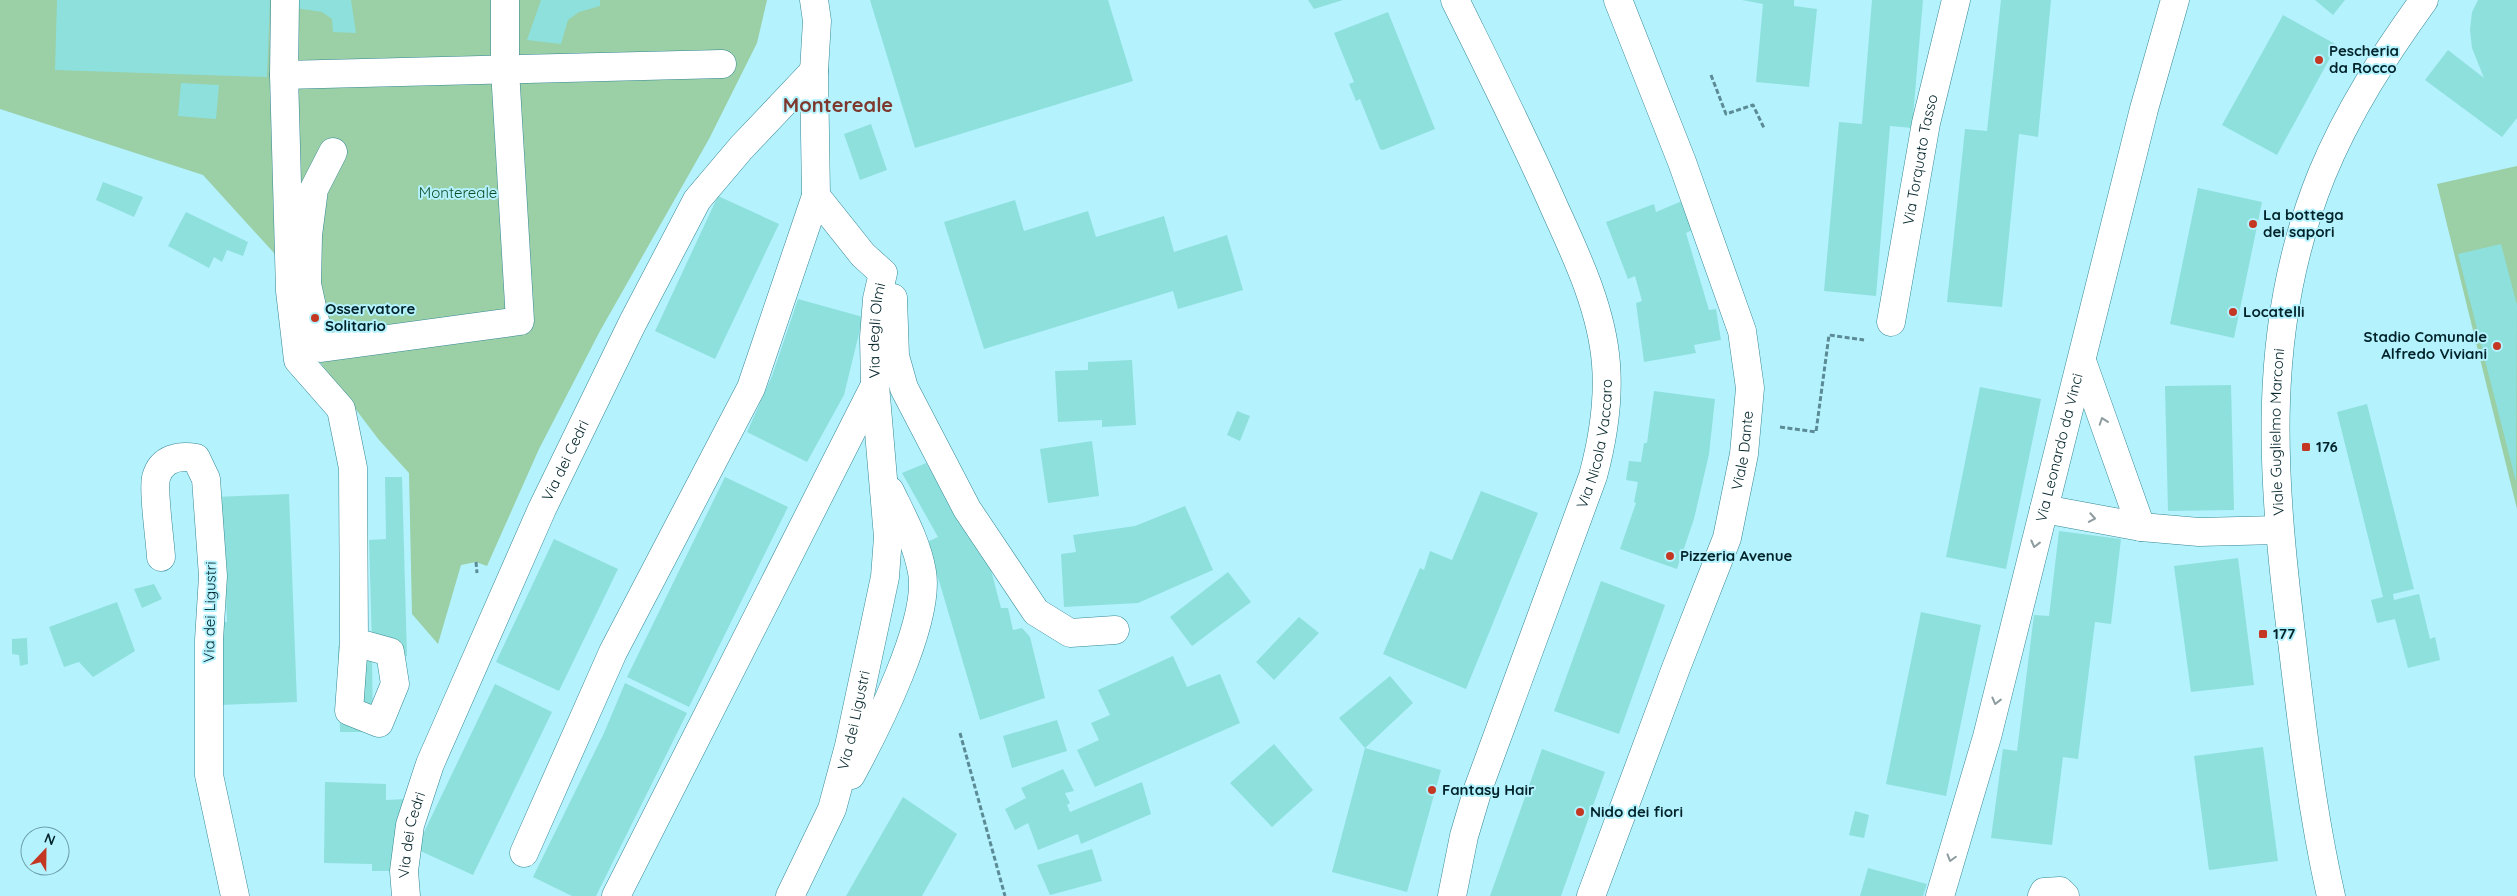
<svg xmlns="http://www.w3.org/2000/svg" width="2517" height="896" viewBox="0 0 2517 896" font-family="Quicksand,sans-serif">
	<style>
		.green { fill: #9bcfa6 }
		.building { fill: #8ee0dc }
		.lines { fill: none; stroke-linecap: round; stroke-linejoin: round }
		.street-casing { stroke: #358795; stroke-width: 29 }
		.secondary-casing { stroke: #358795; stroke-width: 29 }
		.path { stroke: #5b8b94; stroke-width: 3; stroke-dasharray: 5 2.5; stroke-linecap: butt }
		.street { stroke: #fff; stroke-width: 28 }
		.secondary { stroke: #fff; stroke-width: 28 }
		.oneway { stroke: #8d9c9f }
		.poi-dot { fill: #c33723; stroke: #b4f2fe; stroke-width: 2 }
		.labels { text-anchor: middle; stroke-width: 4; stroke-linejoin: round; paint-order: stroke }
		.poi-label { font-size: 15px; font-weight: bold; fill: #012329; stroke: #b4f2fe; text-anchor: start }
		.street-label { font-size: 15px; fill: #012329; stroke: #b4f2fe }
		.park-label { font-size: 15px; fill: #0b4c25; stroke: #b4f2fe }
		.district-label { font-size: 20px; font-weight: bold; fill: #7e382d; stroke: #b4f2fe }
	</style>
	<rect width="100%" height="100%" fill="#b4f2fe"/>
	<g class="green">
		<polygon points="0,0 767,0 757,43 709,139 600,331 539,449 487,566 476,562 461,565 438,644 412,614 409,473 379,440 313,353 274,253 203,175 0,109"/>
		<polygon points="2517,166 2517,509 2437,184"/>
	</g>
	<g class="building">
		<polygon points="57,0 270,0 267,77 55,70"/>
		<polygon points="289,0 351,0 356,33 333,32 332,19 322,12 289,7"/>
		<polygon points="541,0 600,0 600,6 579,12 568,20 561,44 527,40"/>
		<polygon points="870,0 1108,0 1133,81 915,148"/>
		<polygon points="1308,0 1343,0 1314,9"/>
		<polygon points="1742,0 1794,0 1794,6 1817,9 1809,87 1756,82 1763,4"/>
		<polygon points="1872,0 1923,0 1912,128 1890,126 1876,296 1824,291 1839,122 1862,124"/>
		<polygon points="2001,0 2051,0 2038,137 2019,134 2002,307 1947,302 1965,129 1987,131"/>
		<polygon points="2315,0 2345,0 2333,15"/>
		<polygon points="2478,0 2517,0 2517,118 2502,137 2425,80 2448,50 2484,78 2472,48 2470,30 2472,12"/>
		<polygon points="1388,12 1435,129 1383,150 1380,149 1360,99 1356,101 1349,84 1354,82 1334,33"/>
		<polygon points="2283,15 2337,45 2277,155 2222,125"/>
		<polygon points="181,83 219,85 216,119 178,116"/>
		<polygon points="871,124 887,170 860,180 844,134"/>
		<polygon points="103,182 143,197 134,217 96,200"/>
		<polygon points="2198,188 2262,202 2234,338 2170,324"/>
		<polygon points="718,196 779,224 715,359 655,331"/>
		<polygon points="1015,200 1024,231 1088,211 1096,237 1164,216 1174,252 1227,235 1243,290 1178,309 1173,291 984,349 944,222"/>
		<polygon points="1682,201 1692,230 1686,233 1709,310 1716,309 1721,340 1694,345 1696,353 1644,362 1636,303 1642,301 1635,276 1628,279 1606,222 1654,204 1656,212"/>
		<polygon points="186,212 248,242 243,256 227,250 222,262 214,257 209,268 168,246"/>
		<polygon points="2501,244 2517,305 2516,482 2458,254"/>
		<polygon points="798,299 863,317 844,395 807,462 747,432 772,376"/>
		<polygon points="1132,360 1136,425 1102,427 1102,420 1058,422 1055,371 1088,370 1088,362"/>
		<polygon points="2231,385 2234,510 2168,511 2165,386"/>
		<polygon points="1980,387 2041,399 2006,569 1946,557"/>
		<polygon points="1654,391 1715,399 1709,454 1694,519 1677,569 1620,549 1636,503 1634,502 1638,482 1626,480 1629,461 1641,462 1644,443 1647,443"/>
		<polygon points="2367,404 2414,589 2393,594 2394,600 2419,594 2430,639 2435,637 2440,660 2408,668 2395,619 2377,623 2371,600 2383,597 2337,412"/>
		<polygon points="1237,411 1250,416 1240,441 1227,435"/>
		<polygon points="1092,441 1099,496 1048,503 1040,449"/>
		<polygon points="926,463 991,570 1001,608 1008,608 1013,630 1022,628 1030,637 1045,698 980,720 940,584 925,543 938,537 902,473"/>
		<polygon points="385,477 402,477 407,656 372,657 373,732 340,732 338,646 372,644 369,540 386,539"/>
		<polygon points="725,477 788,507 689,707 627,677"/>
		<polygon points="1481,491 1538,513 1466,689 1383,654 1420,568 1424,570 1430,551 1452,560"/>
		<polygon points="289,494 297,702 220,705 217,622 227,622 225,578 216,497"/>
		<polygon points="1185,506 1213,570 1138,603 1064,607 1061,554 1076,552 1073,535 1135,526"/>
		<polygon points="2059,531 2121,539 2111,624 2095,622 2078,759 2063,757 2052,845 1991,838 2003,749 2017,751 2034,615 2049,616"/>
		<polygon points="554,539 618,569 559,691 496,662"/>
		<polygon points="2238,558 2254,685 2191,692 2174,566"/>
		<polygon points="1228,572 1251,602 1192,646 1170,617"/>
		<polygon points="1601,581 1665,605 1619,734 1554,711"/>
		<polygon points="154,584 162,599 142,608 134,589"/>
		<polygon points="117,602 135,651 93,677 79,662 64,667 49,627"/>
		<polygon points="1921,612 1981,625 1946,796 1886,784"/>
		<polygon points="1299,617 1319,633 1274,680 1256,662"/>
		<polygon points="27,638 28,664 20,666 19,655 12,654 12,639"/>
		<polygon points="1173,656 1187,687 1220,674 1240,723 1095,787 1077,750 1099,740 1091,723 1110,715 1098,690"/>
		<polygon points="1390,676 1413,703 1365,748 1441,770 1407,892 1332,872 1365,748 1339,718"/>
		<polygon points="625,683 687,713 596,896 572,896 533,877 604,733"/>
		<polygon points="495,684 552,712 473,875 416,849"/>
		<polygon points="1057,720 1067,751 1012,768 1003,736"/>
		<polygon points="1274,744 1313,790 1272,827 1230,783"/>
		<polygon points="2263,747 2278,861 2209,870 2194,756"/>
		<polygon points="1542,749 1605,772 1561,896 1490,896"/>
		<polygon points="1063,769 1074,791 1065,793 1070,803 1067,805 1070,812 1142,782 1151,814 1081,844 1078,834 1038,850 1028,823 1015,830 1005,809 1026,798 1021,788"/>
		<polygon points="325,782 386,784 386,800 406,799 394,871 372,871 372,864 324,863"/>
		<polygon points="903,797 957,834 922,896 846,896"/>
		<polygon points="1855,811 1869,815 1864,838 1849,835"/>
		<polygon points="1092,849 1102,881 1050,895 1037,865"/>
		<polygon points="1868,868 1927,884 1923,896 1860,896"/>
	</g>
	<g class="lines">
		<g class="street-casing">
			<g id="street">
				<polyline points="285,0 284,75 290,291 298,360 341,409 353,468 354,642 349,711 379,723 395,684 390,652 354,642"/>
				<polyline points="284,75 722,64"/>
				<polyline points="333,152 314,189 308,235 307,284 321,348 520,321 505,70 505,0"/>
				<polyline points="893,298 895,356 904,388 967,509 1036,612 1070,633 1115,630"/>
				<path id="s1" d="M1891,322L1926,123L1956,0"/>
				<polyline points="2044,509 2141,527 2082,361"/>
				<polyline points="2141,527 2199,532 2278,530"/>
				<path d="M161,557C160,540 153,491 156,478C161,458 180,455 196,458L206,479L213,576L209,640V775L235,896"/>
				<path d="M851,775C875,731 931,621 922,572C917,543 903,518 890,491"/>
				<polyline points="524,853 613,652 751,388 816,196"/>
				<path id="s2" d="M406,896L404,871L410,825L430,764L542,509L632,324L697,200L741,148L814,71"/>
				<polyline points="616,896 875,385"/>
				<path id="s3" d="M790,896L832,809L849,746L885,577L888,537L875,385L874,337L877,299L883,273L863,255L816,196L814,71L817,21L814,0"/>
				<path id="s4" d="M1591,896L1676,668L1727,538L1744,454L1750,388L1742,331L1682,162L1618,0"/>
				<path id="s5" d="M1940,896L1987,737L2144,109L2175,0"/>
				<polyline points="2042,896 2044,892 2060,891 2065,896"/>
			</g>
		</g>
		<g class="secondary-casing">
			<g id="secondary">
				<path id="s6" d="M1452,896L1464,836L1478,789L1593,476C1603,439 1609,402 1606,364C1602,310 1577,257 1555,209C1524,138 1489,69 1455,0"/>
				<path id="s7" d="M2331,896C2312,812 2302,726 2292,641C2272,479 2259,329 2322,174C2348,111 2385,54 2424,0"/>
			</g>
		</g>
		<g class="path">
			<polyline points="1711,75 1726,114 1753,105 1764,128"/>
			<polyline points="1780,427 1816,432 1829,335 1864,340"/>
			<polyline points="476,562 477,573"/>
			<polyline points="960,733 1005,896"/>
		</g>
		<use href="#street" class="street"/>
		<use href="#secondary" class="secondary"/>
	</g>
	<defs><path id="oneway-chevron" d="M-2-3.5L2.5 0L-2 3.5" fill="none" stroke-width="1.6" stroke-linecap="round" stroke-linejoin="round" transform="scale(1.25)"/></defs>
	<g class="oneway">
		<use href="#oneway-chevron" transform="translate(2103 421) rotate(-109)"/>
		<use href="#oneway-chevron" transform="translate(2092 518) rotate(10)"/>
		<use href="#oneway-chevron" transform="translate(2035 544) rotate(104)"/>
		<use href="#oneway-chevron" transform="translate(1996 701) rotate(104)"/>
		<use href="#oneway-chevron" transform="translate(1951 858) rotate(106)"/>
	</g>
	<g class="poi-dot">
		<circle cx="2319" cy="60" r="5"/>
		<circle cx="2253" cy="224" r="5"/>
		<circle cx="2233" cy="312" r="5"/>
		<circle cx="315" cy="318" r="5"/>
		<circle cx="2497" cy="346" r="5"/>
		<rect x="2301" y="442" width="10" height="10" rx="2.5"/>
		<circle cx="1670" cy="556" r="5"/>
		<rect x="2258" y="629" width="10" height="10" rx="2.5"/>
		<circle cx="1432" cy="790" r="5"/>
		<circle cx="1580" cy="812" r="5"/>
	</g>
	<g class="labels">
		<g class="poi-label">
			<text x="2329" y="56">Pescheria<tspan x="2329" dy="17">da Rocco</tspan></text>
			<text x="2263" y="220">La bottega<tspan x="2263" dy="17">dei sapori</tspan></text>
			<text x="325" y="314">Osservatore<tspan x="325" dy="17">Solitario</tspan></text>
			<text x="2243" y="317">Locatelli</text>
			<text x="2487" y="342" text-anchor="end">Stadio Comunale<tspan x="2487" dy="17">Alfredo Viviani</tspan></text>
			<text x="2316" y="452">176</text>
			<text x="1680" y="561">Pizzeria Avenue</text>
			<text x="2273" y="639">177</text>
			<text x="1442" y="795">Fantasy Hair</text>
			<text x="1590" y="817">Nido dei fiori</text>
		</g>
		<g class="street-label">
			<text dy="5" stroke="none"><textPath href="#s1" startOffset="165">Via Torquato Tasso</textPath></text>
			<text dy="5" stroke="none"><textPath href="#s3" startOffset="582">Via degli Olmi</textPath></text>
			<text dy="5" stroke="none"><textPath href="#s7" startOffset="468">Viale Guglielmo Marconi</textPath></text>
			<text dy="5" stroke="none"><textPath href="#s6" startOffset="476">Via Nicola Vaccaro</textPath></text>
			<text dy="5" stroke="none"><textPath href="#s4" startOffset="472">Viale Dante</textPath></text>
			<text dy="5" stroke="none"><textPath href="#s5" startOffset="464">Via Leonardo da Vinci</textPath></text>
			<text dy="5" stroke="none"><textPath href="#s2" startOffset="468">Via dei Cedri</textPath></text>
			<text transform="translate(210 612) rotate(-89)" y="5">Via dei Ligustri</text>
			<text dy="5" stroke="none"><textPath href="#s3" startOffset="188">Via dei Ligustri</textPath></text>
			<text dy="5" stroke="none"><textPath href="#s2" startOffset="62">Via dei Cedri</textPath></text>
		</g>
		<g class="park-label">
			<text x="458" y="198">Montereale</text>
		</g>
		<g class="district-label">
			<text x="838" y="112">Montereale</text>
		</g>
	</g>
	<g transform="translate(45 851) rotate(22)"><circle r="24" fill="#b4f2fe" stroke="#6c9fa9"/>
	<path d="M0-4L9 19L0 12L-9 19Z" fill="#c33723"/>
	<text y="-8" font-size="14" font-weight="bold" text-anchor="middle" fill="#012329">N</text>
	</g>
</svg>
